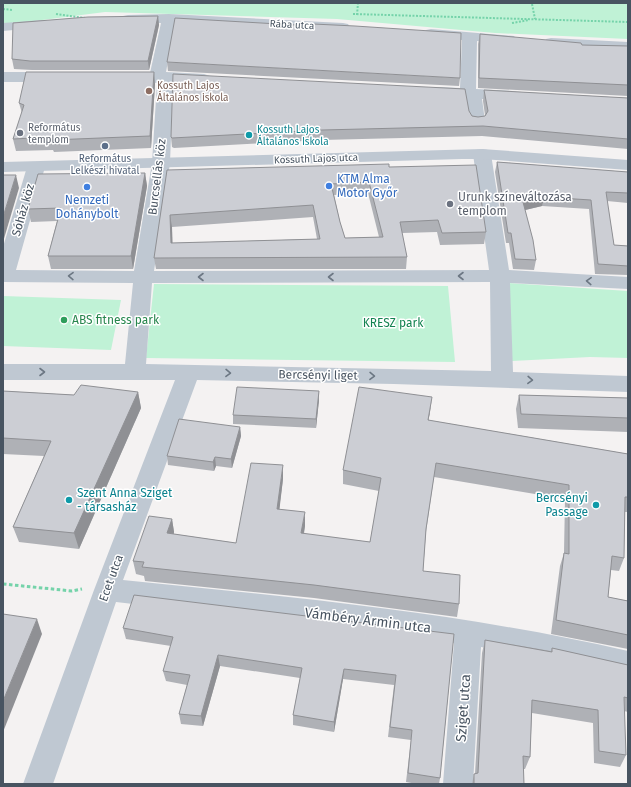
<svg xmlns="http://www.w3.org/2000/svg" width="631" height="787" viewBox="0 0 631 787" font-family="'Fira Sans',sans-serif">
	<style>
		.green { fill: #c0f2d6 }
		.lines { fill: none; stroke-linecap: round; stroke-linejoin: round }
		.path-far1 { stroke: #75d3aa; stroke-width: 2; stroke-dasharray: 2 1.5; stroke-linecap: butt }
		.path { stroke: #75d3aa; stroke-width: 3; stroke-dasharray: 3.5 2.5; stroke-linecap: butt }
		.minor { fill: #bfc8d2; fill-rule: evenodd }
		.tertiary { fill: #bfc8d2; fill-rule: evenodd }
		.wall { fill: #afb1b6; fill-rule: evenodd }
		.shaded-wall { fill: #8f9094 }
		.building { fill: #ccced4; stroke: #8f9094; fill-rule: evenodd }
		.oneway { stroke: #6c7783 }
		.education-dot { fill: #8d6e63; stroke: #fff; stroke-width: 1.5 }
		.worship-dot { fill: #6b7280; stroke: #fff; stroke-width: 1.5 }
		.culture-dot { fill: #0f9aa8; stroke: #fff; stroke-width: 1.5 }
		.service-dot { fill: #5c6f8a; stroke: #fff; stroke-width: 1.5 }
		.shop-dot { fill: #3f7fe0; stroke: #fff; stroke-width: 1.5 }
		.leisure-dot { fill: #2e9e5b; stroke: #fff; stroke-width: 1.5 }
		.labels { text-anchor: middle; stroke-width: 3; stroke-linejoin: round; paint-order: stroke }
		.far-street-label { font-size: 10px; fill: #485461; stroke: #fff }
		.far-education-label { font-size: 10px; fill: #785e54; stroke: #fff; text-anchor: start }
		.far-worship-label { font-size: 10px; fill: #5b616d; stroke: #fff; text-anchor: start }
		.far-culture-label { font-size: 10px; fill: #0d838f; stroke: #fff; text-anchor: start }
		.far-service-label { font-size: 10px; fill: #4e5e75; stroke: #fff }
		.street-label { font-size: 12px; fill: #485461; stroke: #fff }
		.shop-label { font-size: 12px; fill: #366cbe; stroke: #fff; text-anchor: start }
		.worship-label { font-size: 12px; fill: #5b616d; stroke: #fff; text-anchor: start }
		.leisure-label { font-size: 12px; fill: #27864d; stroke: #fff; text-anchor: start }
		.park-label { font-size: 12px; fill: #138351; stroke: #fff }
		.culture-label { font-size: 12px; fill: #0d838f; stroke: #fff; text-anchor: start }
		.near-street-label { font-size: 14px; fill: #485461; stroke: #fff }
	</style>
	<rect width="100%" height="100%" fill="#f4f2f2"/>
	<g class="green">
		<polygon points="3,3 628,3 628,39 495,33 337,19 105,12 3,25"/>
		<polygon points="507,283 628,291 628,358 590,357 512,361"/>
		<polygon points="154,284 448,286 455,362 146,358"/>
		<polygon points="3,296 121,300 111,350 3,346"/>
	</g>
	<g class="lines">
		<g class="path-far1">
			<polyline points="532,4 535,19"/>
			<polyline points="3,9 13,10"/>
			<polyline points="56,14 85,18"/>
			<polyline points="353,14 628,22"/>
			<polyline points="357,15 358,3"/>
			<polyline points="512,23 529,20"/>
		</g>
		<polyline class="path" points="3,584 72,591 82,589"/>
		<g class="minor">
			<path d="M169,14L343,23L348,24L350,27L348,30L343,31L175,23L166,72L204,74L210,76L212,79L210,82L204,84L173,83L170,163L154,271L489,270L473,154L476,150L482,149L488,150L491,154L509,270L628,277V289L510,283L513,372L628,376V392L394,384L197,380L123,580C292,597 463,613 628,651V677L565,662L481,647L473,784H443L454,643L307,624L116,602L53,784H23L94,590L175,380H3V364H125L133,283L3,282V247L27,167L30,163L36,162L42,163L45,167L16,270L134,271L152,163L157,83L118,80L116,77L118,74L124,72L150,73L161,23H128L123,22L121,19L123,16L128,15ZM490,282L491,371L146,364L152,283Z"/>
			<polygon points="42,20 47,21 49,24 47,27 3,31 3,23"/>
			<polygon points="431,29 514,36 516,39 514,42 509,43 477,41 476,89 513,91 519,93 521,96 519,99 513,101 482,99 485,121 483,125 477,126 471,125 469,121 465,98 430,95 428,92 430,89 436,87 460,88 462,40 426,36 424,33 426,30"/>
			<polygon points="551,38 628,42 628,52 546,45 544,42 546,39"/>
			<polygon points="3,72 56,72 62,74 64,77 62,80 56,82 3,82"/>
		</g>
		<polygon class="tertiary" points="482,149 628,160 628,170 482,159 462,159 3,172 3,162"/>
	</g>
	<g class="wall">
		<polygon points="158,16 159,25 149,70 32,70 14,69 12,59"/>
		<polygon points="480,34 582,45 628,46 628,96 478,88 478,44"/>
		<polygon points="167,62 460,78 459,86 168,71"/>
		<polygon points="155,84 151,148 54,152 53,150 16,151 13,139 22,113 19,103"/>
		<polygon points="484,90 628,98 628,149 482,136 322,140 174,148 172,147 171,137 469,111 472,116 478,117 485,116 485,115 483,101"/>
		<polygon points="497,162 628,172 628,203 607,201 614,245 628,246 628,275 595,274 589,209 542,206 525,210 536,260 534,270 513,269 509,243 506,243 495,172"/>
		<path d="M389,167L486,232L484,244L440,245L437,232L402,233L407,257L406,269H156L154,258L167,170ZM368,193L379,237L345,238L340,222L334,195ZM313,217L317,239L172,243V227Z"/>
		<polygon points="145,173 147,186 133,269 51,269 48,256 57,221 31,222 28,209"/>
		<polygon points="3,391 74,395 138,392 141,408 79,549 19,542 13,527 44,456 3,454"/>
		<polygon points="319,391 319,400 316,428 233,424 233,415"/>
		<polygon points="519,395 628,398 628,432 518,428 516,409"/>
		<polygon points="430,412 428,420 628,454 628,512 625,512 624,558 619,571 611,570 608,597 628,601 628,649 551,634 560,566 564,553 565,499 434,477 426,532 423,571 459,604 457,617 314,598 145,581 144,576 136,574 133,561 172,519 174,532 174,534 236,543 283,479 279,509 305,526 304,534 370,542 379,491 343,484 343,470"/>
		<polygon points="240,427 241,436 232,468 216,466 214,471 168,465 167,456"/>
		<polygon points="123,628 454,634 440,778 439,784 417,784 406,782 411,740 388,737 394,685 343,679 334,732 293,725 293,715 300,678 220,666 203,726 181,724 179,714 187,685 166,681 163,671 171,646 126,639"/>
		<polygon points="485,640 551,651 552,648 628,665 628,712 624,711 626,755 620,767 594,763 593,723 532,713 530,757 525,769 523,769 524,784 472,784 474,774 475,774 482,653"/>
	</g>
	<g class="shaded-wall">
		<polygon points="158,16 159,25 149,70 148,61"/>
		<polygon points="154,72 155,84 151,148 150,136"/>
		<polygon points="145,173 147,186 133,269 131,256"/>
		<polygon points="16,175 19,188 3,242 3,217"/>
		<polygon points="544,197 542,206 521,211 523,202"/>
		<polygon points="170,215 172,227 173,254 171,243"/>
		<polygon points="319,391 319,400 316,428 316,419"/>
		<polygon points="138,392 141,408 79,549 74,533"/>
		<polygon points="432,397 430,412 426,434 428,420"/>
		<polygon points="240,427 241,436 232,468 231,459"/>
		<polygon points="215,457 216,466 214,471 213,462"/>
		<polygon points="283,465 283,479 278,522 277,509"/>
		<polygon points="305,512 305,526 301,547 301,533"/>
		<polygon points="172,519 174,532 170,547 167,533"/>
		<polygon points="37,619 42,634 3,732 3,701"/>
		<polygon points="218,655 220,666 203,726 201,716"/>
		<polygon points="344,669 343,679 334,732 334,722"/>
	</g>
	<g class="building">
		<polygon points="158,16 148,61 30,61 12,59 13,23 88,17"/>
		<polygon points="175,18 313,26 313,24 355,26 461,33 460,78 167,62"/>
		<polygon points="480,34 581,43 582,45 628,46 628,85 479,78"/>
		<polygon points="26,72 154,72 150,136 51,140 52,137 13,139 24,105 19,103"/>
		<polygon points="173,74 465,89 469,111 472,116 478,117 485,116 488,111 484,90 628,98 628,139 483,126 322,130 172,138 171,137"/>
		<polygon points="497,162 628,172 628,193 606,192 614,245 628,246 628,266 598,264 591,200 544,197 523,202 533,240 536,260 515,259 511,233 508,233"/>
		<path d="M389,164V167L476,165L486,232L442,233L438,220L400,222L407,257L154,258L167,170ZM369,182L383,237L345,238L340,222L331,184ZM313,205L320,239L171,243L170,215Z"/>
		<polygon points="145,173 131,256 48,256 61,208 28,209 38,174"/>
		<polygon points="3,175 16,175 3,217"/>
		<polygon points="81,385 138,392 74,533 13,527 51,441 3,438 3,391 74,395"/>
		<polygon points="237,387 319,391 316,419 233,415"/>
		<polygon points="359,387 432,397 428,420 628,454 628,497 625,497 624,558 612,556 608,597 628,601 628,635 556,620 564,553 569,554 569,485 436,463 426,529 423,571 460,575 459,604 314,585 142,567 144,562 133,561 149,516 172,519 167,533 236,543 251,463 283,465 277,509 305,512 301,533 370,542 381,478 343,470"/>
		<polygon points="519,395 628,398 628,418 521,414"/>
		<polygon points="179,419 240,427 231,459 215,457 213,462 167,456"/>
		<polygon points="134,595 454,634 440,778 408,773 412,730 390,727 396,675 344,669 334,722 293,715 302,668 218,655 201,716 179,714 190,675 163,671 173,637 123,628"/>
		<polygon points="3,614 37,619 3,701"/>
		<polygon points="485,640 552,652 552,648 628,665 628,698 624,697 626,755 599,751 598,710 532,700 530,757 523,756 524,784 474,784 474,774 478,773"/>
	</g>
	<defs><path id="oneway-chevron" d="M-2-3.5L2.5 0L-2 3.5" fill="none" stroke-width="1.6" stroke-linecap="round" stroke-linejoin="round"/></defs>
	<g class="oneway">
		<use href="#oneway-chevron" transform="translate(71 276) rotate(-179)"/>
		<use href="#oneway-chevron" transform="translate(461 276) rotate(180)"/>
		<use href="#oneway-chevron" transform="translate(201 277) rotate(180)"/>
		<use href="#oneway-chevron" transform="translate(331 277) rotate(180)"/>
		<use href="#oneway-chevron" transform="translate(589 281) rotate(-177)"/>
		<use href="#oneway-chevron" transform="translate(42 372)"/>
		<use href="#oneway-chevron" transform="translate(228 373) rotate(1)"/>
		<use href="#oneway-chevron" transform="translate(372 376) rotate(1)"/>
		<use href="#oneway-chevron" transform="translate(530 380) rotate(2)"/>
	</g>
	<circle class="education-dot" cx="149" cy="91" r="4"/>
	<g class="worship-dot">
		<circle cx="20" cy="133" r="4"/>
		<circle cx="450" cy="204" r="4"/>
	</g>
	<g class="culture-dot">
		<circle cx="249" cy="135" r="4"/>
		<circle cx="69" cy="500" r="4"/>
		<circle cx="596" cy="505" r="4"/>
	</g>
	<circle class="service-dot" cx="105" cy="146" r="4"/>
	<g class="shop-dot">
		<circle cx="329" cy="186" r="4"/>
		<circle cx="87" cy="187" r="4"/>
	</g>
	<circle class="leisure-dot" cx="64" cy="320" r="4"/>
	<g class="labels">
		<g class="far-street-label">
			<text transform="translate(292 24) rotate(3)" y="4">Rába utca</text>
			<text transform="translate(316 158) rotate(-2)" y="4">Kossuth Lajos utca</text>
		</g>
		<g class="far-education-label">
			<text x="157" y="89">Kossuth Lajos<tspan x="157" dy="12">Általános iskola</tspan></text>
		</g>
		<g class="far-worship-label">
			<text x="28" y="131">Református<tspan x="28" dy="12">templom</tspan></text>
		</g>
		<g class="far-culture-label">
			<text x="257" y="133">Kossuth Lajos<tspan x="257" dy="12">Általános Iskola</tspan></text>
		</g>
		<g class="far-service-label">
			<text x="105" y="162">Református<tspan x="105" dy="12">Lelkészi hivatal</tspan></text>
		</g>
		<g class="street-label">
			<text transform="translate(157 177) rotate(-83)" y="4">Burcsellás köz</text>
			<text transform="translate(23 210) rotate(-74)" y="4">Sóház köz</text>
			<text transform="translate(318 375) rotate(1)" y="4">Bercsényi liget</text>
			<text transform="translate(111 578) rotate(-70)" y="4">Ecet utca</text>
		</g>
		<g class="shop-label">
			<text x="337" y="183">KTM Alma<tspan x="337" dy="14">Motor Győr</tspan></text>
			<text x="87" y="204" text-anchor="middle">Nemzeti<tspan x="87" dy="14">Dohánybolt</tspan></text>
		</g>
		<g class="worship-label">
			<text x="458" y="201">Urunk színeváltozása<tspan x="458" dy="14">templom</tspan></text>
		</g>
		<g class="leisure-label">
			<text x="72" y="324">ABS fitness park</text>
		</g>
		<g class="park-label">
			<text x="393" y="327">KRESZ park</text>
		</g>
		<g class="culture-label">
			<text x="77" y="497">Szent Anna Sziget<tspan x="77" dy="14">- társasház</tspan></text>
			<text x="588" y="502" text-anchor="end">Bercsényi<tspan x="588" dy="14">Passage</tspan></text>
		</g>
		<g class="near-street-label">
			<text transform="translate(368 620) rotate(7)" y="5">Vámbéry Ármin utca</text>
			<text transform="translate(463 708) rotate(-86)" y="5">Sziget utca</text>
		</g>
	</g>
	<rect width="631" height="787" fill="none" stroke="#485461" stroke-width="8"/>
</svg>
